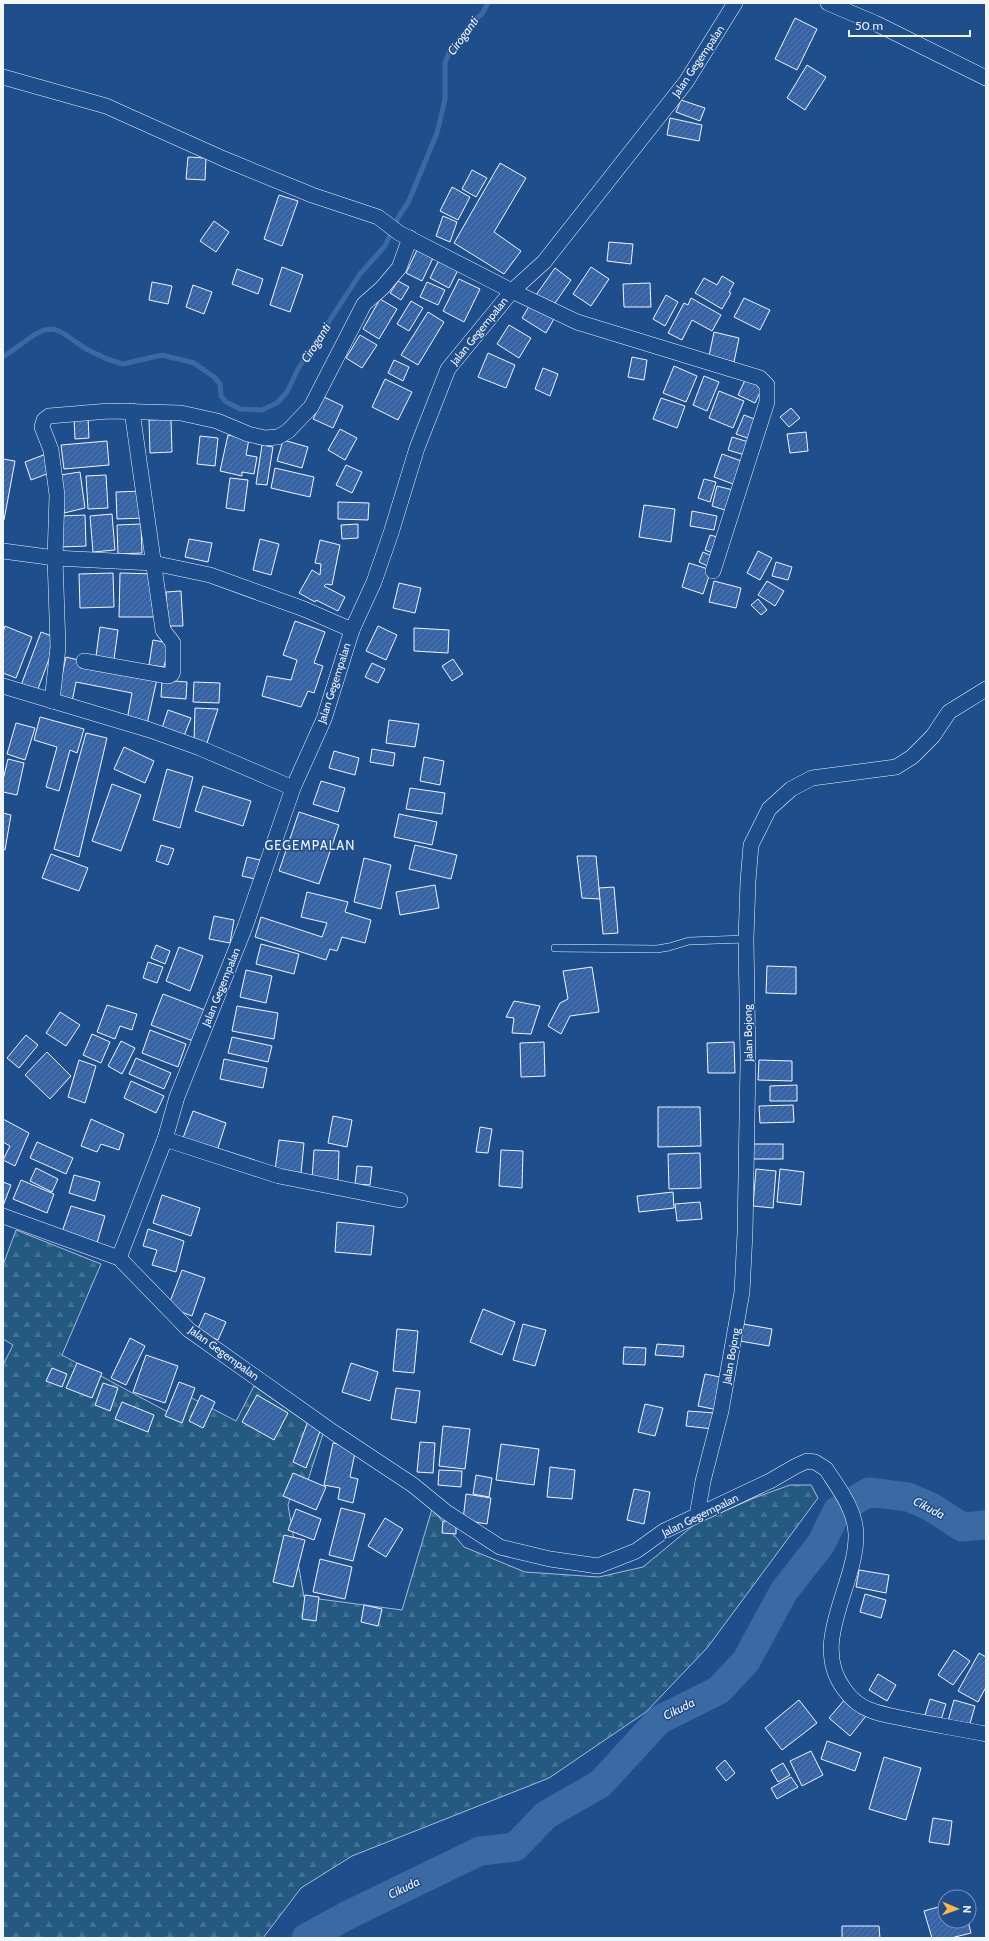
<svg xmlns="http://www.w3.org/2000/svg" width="989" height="1941" viewBox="0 0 989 1941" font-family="Cabin,sans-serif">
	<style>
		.forest { fill: url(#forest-firs); stroke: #a8bbd7 }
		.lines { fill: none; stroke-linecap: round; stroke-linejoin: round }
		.stream { stroke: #3b69a3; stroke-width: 5 }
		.river { stroke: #3b69a3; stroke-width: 29 }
		.building { fill: url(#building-hatch); stroke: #f2f6ff }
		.lane-casing { stroke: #f2f6ff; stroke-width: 8 }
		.street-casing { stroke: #f2f6ff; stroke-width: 16 }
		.lane { stroke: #1f4e8c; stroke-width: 7 }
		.street { stroke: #1f4e8c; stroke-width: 15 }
		.labels { text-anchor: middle; stroke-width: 3; stroke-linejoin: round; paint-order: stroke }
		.street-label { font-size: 11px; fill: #f2f6ff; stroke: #1f4e8c }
		.water-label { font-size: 12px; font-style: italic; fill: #f2f6ff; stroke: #1f4e8c }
		.quarter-label { font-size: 13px; letter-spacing: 1px; fill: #f2f6ff; stroke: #1f4e8c }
	</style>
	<defs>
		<pattern id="forest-firs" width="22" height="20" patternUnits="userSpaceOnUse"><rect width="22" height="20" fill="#245a82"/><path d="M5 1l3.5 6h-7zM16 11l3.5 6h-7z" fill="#447295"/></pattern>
		<pattern id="building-hatch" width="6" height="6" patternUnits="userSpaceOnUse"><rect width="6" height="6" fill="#3563a3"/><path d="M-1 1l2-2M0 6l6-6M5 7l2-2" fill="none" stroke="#537ab1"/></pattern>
	</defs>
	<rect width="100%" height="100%" fill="#1f4e8c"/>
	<polygon class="forest" points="16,1230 101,1264 62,1355 177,1417 188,1396 236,1421 254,1386 323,1434 308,1480 297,1477 288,1505 304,1597 402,1610 432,1509 464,1547 525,1572 599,1577 643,1567 695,1524 754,1498 790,1485 811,1485 818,1498 707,1648 646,1712 549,1778 352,1856 301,1888 263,1938 3,1938 3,1365 13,1345 3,1339 3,1265"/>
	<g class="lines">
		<polyline class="stream" points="3,357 34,335 44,330 54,329 63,333 86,349 107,359 123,364 162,355 194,363 214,377 220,384 221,396 226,402 240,409 262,410 277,403 287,392 298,369 360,274 385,246 399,216 408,203 437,133 445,99 445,63 449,53 472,22 482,14 488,3"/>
		<polyline class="river" points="306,1938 350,1914 480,1851 515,1847 546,1815 600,1784 659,1720 719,1690 746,1661 784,1591 821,1544 837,1511 869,1492 908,1497 931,1507 962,1527 986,1525"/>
	</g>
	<g class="building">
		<polygon points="795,18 817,29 797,70 775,59"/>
		<polygon points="807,65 826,77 805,110 787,98"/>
		<polygon points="681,100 705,108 700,121 676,112"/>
		<polygon points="670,118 702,125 699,141 667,135"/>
		<polygon points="188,157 206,158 205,180 186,179"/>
		<polygon points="500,163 526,178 494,232 521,251 504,274 454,243"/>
		<polygon points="472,170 487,178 476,197 462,189"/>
		<polygon points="452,187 470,197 458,220 440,211"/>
		<polygon points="279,195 298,201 282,246 264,239"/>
		<polygon points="443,216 457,222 450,242 436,236"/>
		<polygon points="214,221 229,232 216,252 200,241"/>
		<polygon points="609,242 633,244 631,264 607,261"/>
		<polygon points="418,248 434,256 422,281 406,273"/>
		<polygon points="439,260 458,270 449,288 430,278"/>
		<polygon points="282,267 303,275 290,312 270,305"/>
		<polygon points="591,267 609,279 591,306 573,294"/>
		<polygon points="555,268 571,280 553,306 536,295"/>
		<polygon points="237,269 263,279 258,294 232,284"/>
		<polygon points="722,276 734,283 729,292 731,293 722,309 695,293 704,278 717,285"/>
		<polygon points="459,279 480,289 464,322 443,311"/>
		<polygon points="398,281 409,287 401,300 390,293"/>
		<polygon points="152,282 172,286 168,304 149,300"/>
		<polygon points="427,282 445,290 438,305 420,297"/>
		<polygon points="650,283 651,307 624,307 623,284"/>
		<polygon points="193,285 212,292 204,314 186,307"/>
		<polygon points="666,295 678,302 665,326 653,319"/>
		<polygon points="691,298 721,315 712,331 692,320 682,340 668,333 684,303 688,305"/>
		<polygon points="744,298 770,310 760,330 734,317"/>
		<polygon points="380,299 397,309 379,339 363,329"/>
		<polygon points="411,301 423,308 409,331 397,324"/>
		<polygon points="531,303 555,317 546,333 522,318"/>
		<polygon points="428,312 444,322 418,365 401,355"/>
		<polygon points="509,325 531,338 519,358 497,344"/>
		<polygon points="714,332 739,338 734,362 709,356"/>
		<polygon points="360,335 377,345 362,368 346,358"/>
		<polygon points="488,353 515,365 506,388 478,377"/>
		<polygon points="632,357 647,360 644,380 628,377"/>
		<polygon points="394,360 409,367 403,381 388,373"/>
		<polygon points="674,366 697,376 686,402 663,393"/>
		<polygon points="543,368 558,374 550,396 535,389"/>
		<polygon points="704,376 719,382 707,411 693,405"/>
		<polygon points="746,378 763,386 755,403 738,395"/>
		<polygon points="385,379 412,392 398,420 372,407"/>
		<polygon points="719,391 744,401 733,428 709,418"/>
		<polygon points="324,397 343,406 333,428 313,419"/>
		<polygon points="661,398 685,406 677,428 653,419"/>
		<polygon points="791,408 800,418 789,427 780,417"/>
		<polygon points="744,415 757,420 750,439 736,434"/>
		<polygon points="88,417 89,438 75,439 74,418"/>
		<polygon points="171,419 172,452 150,453 149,420"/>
		<polygon points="340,429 357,438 345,460 328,450"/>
		<polygon points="806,432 808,451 790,453 787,434"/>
		<polygon points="228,435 249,439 246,455 257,457 254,474 242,472 242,476 220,471"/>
		<polygon points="200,436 218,438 215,466 197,464"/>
		<polygon points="732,437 752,443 748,456 728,450"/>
		<polygon points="283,440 308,447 302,468 277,461"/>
		<polygon points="107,441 109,465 64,469 61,445"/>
		<polygon points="262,445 273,447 267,485 256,484"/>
		<polygon points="46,454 52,472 31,480 25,462"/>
		<polygon points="722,454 744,462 736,485 714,477"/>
		<polygon points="3,459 15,461 4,520 3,520"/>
		<polygon points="346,465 362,472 352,493 336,485"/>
		<polygon points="275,468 314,477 310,497 271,488"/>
		<polygon points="80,472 85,508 64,513 60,475"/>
		<polygon points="106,475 108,508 88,509 86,476"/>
		<polygon points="230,478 248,480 244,511 226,508"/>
		<polygon points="704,479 716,482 710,502 698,498"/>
		<polygon points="717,486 733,490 728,511 712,506"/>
		<polygon points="143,491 144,518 117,519 116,492"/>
		<polygon points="338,502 369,503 368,520 338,519"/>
		<polygon points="644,505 675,509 671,542 639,537"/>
		<polygon points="692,511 717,516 714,530 690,526"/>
		<polygon points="112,514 115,550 93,552 90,516"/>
		<polygon points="85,515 86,546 61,547 60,516"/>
		<polygon points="141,524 142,553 118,554 117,525"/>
		<polygon points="358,524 358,538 342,539 341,525"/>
		<polygon points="710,535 721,538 716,554 705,550"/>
		<polygon points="189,539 212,543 208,562 185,557"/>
		<polygon points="260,539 279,544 271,575 253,570"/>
		<polygon points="320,540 340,545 332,585 326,584 324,586 345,597 338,611 316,600 315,602 299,593 312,570 320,575 321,564 315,563"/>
		<polygon points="758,551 772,558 760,580 747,573"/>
		<polygon points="703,552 716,558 712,568 699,562"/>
		<polygon points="776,562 792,567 788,580 772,576"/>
		<polygon points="689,563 711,570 703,594 682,587"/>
		<polygon points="113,573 114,607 80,608 79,574"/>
		<polygon points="120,573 155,574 154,617 119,617"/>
		<polygon points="714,581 741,588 736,608 709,602"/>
		<polygon points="767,581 784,591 775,606 758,595"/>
		<polygon points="399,583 421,588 415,613 393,608"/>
		<polygon points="181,591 183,626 168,626 166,592"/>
		<polygon points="758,599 767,610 761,615 751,605"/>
		<polygon points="295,621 325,632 314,663 323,666 314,693 308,691 301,707 262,696 267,676 291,680 297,660 283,655"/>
		<polygon points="5,626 32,637 16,678 3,673 3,632"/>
		<polygon points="378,626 397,635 386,660 366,651"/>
		<polygon points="100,627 118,630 114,659 96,656"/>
		<polygon points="414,628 449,630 448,653 414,651"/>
		<polygon points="41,632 57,638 36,694 20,688"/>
		<polygon points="153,640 169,643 164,667 149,665"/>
		<polygon points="66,657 157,679 147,724 127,720 132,693 76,682 72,702 57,699"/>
		<polygon points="453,659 463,674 452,681 442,666"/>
		<polygon points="372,663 385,669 378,683 365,677"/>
		<polygon points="162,680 187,682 186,699 161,697"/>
		<polygon points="194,682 220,683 219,703 193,702"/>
		<polygon points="195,708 218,709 207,743 194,743"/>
		<polygon points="168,710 191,718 184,736 162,728"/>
		<polygon points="40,717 84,729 77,753 70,750 59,791 46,787 57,747 34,740"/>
		<polygon points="389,720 419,724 415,747 386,743"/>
		<polygon points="16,723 35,728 25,760 7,754"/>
		<polygon points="86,733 107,738 79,857 54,849"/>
		<polygon points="124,747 154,761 145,783 114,769"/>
		<polygon points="372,749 395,753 393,766 370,762"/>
		<polygon points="334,751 359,758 355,775 329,768"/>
		<polygon points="424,757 444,761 440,785 420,781"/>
		<polygon points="8,759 24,763 17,795 3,792 3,780"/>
		<polygon points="167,769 193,777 180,828 153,820"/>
		<polygon points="321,781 345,788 338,812 313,804"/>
		<polygon points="112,784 141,795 121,851 92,841"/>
		<polygon points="203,786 251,801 243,826 195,811"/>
		<polygon points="410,788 445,793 442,814 406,809"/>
		<polygon points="299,812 339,825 319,884 279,871"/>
		<polygon points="3,813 11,815 5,850 3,849"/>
		<polygon points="399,814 437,822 432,845 394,837"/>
		<polygon points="161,845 174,849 168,865 156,861"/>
		<polygon points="415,845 457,855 451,879 409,869"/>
		<polygon points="51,854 88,868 79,891 42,878"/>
		<polygon points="577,856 596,856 600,899 582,898"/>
		<polygon points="247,857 260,860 255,879 242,876"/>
		<polygon points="364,858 391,865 381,909 354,902"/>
		<polygon points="435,885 439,908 400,915 396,892"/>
		<polygon points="614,887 618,933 603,934 599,888"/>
		<polygon points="307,892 348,902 345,912 371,920 365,943 342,937 337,951 330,949 326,960 255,937 261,917 322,937 327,923 301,917"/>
		<polygon points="214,916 234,920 230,943 209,939"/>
		<polygon points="261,944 299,954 294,974 256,964"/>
		<polygon points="156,945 170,951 165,964 151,958"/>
		<polygon points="179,947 203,956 190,991 166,981"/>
		<polygon points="148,962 163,967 157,983 143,978"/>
		<polygon points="767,966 796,967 796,994 766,993"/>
		<polygon points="592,967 599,1012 570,1016 561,1034 548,1026 560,1003 568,999 563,971"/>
		<polygon points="246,970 272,976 266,1003 240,997"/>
		<polygon points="163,994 205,1010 193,1041 151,1025"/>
		<polygon points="514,1001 540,1006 531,1034 512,1033 514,1018 506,1017"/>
		<polygon points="107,1005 137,1014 132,1030 120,1026 115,1039 97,1032"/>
		<polygon points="237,1006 278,1013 274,1039 232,1031"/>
		<polygon points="60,1012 80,1025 66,1046 46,1033"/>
		<polygon points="150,1030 186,1044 178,1067 142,1053"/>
		<polygon points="92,1034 110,1042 101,1063 83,1055"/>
		<polygon points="26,1035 38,1045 19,1068 7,1058"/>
		<polygon points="232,1037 272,1046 268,1062 228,1053"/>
		<polygon points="121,1041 135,1048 122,1074 108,1066"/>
		<polygon points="544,1042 545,1076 521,1077 520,1043"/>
		<polygon points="734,1042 735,1073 708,1073 707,1043"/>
		<polygon points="47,1052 71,1076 50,1099 25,1075"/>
		<polygon points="136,1058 171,1073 164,1089 129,1074"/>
		<polygon points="224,1059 267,1068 263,1088 220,1079"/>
		<polygon points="79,1060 96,1066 85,1103 68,1097"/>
		<polygon points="759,1060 792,1061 792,1081 758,1080"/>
		<polygon points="131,1081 164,1096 156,1113 124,1098"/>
		<polygon points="797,1085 797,1101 770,1101 770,1086"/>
		<polygon points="793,1105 794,1122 760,1123 759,1106"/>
		<polygon points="658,1107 700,1107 701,1146 658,1147"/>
		<polygon points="193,1111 226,1123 217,1151 183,1138"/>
		<polygon points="333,1116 352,1120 347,1147 328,1143"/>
		<polygon points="3,1119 29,1133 15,1166 3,1160 10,1146 3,1142"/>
		<polygon points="91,1119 124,1134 119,1150 101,1144 97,1152 81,1146"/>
		<polygon points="480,1127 492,1129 488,1153 476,1152"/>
		<polygon points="279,1140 304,1143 301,1173 275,1170"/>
		<polygon points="37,1142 73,1158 66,1174 30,1158"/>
		<rect x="751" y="1144" width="32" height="15"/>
		<polygon points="314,1150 339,1151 338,1180 312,1179"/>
		<polygon points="501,1150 523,1151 522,1188 499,1186"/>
		<polygon points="700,1153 701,1188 669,1189 668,1154"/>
		<polygon points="357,1166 372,1167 370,1185 355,1184"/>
		<polygon points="36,1168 58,1179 52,1192 30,1181"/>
		<polygon points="756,1169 776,1171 773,1208 753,1206"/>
		<polygon points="780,1169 804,1172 801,1205 777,1202"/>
		<polygon points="74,1175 100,1182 95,1201 69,1193"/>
		<polygon points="21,1180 54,1194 47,1213 13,1199"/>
		<polygon points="3,1182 11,1185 3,1206"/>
		<polygon points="673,1192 674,1208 639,1212 637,1196"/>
		<polygon points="162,1195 200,1208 191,1236 153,1223"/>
		<polygon points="700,1202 702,1219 677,1221 675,1204"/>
		<polygon points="71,1206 105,1216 97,1243 62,1232"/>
		<polygon points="337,1222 374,1226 371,1255 335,1252"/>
		<polygon points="148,1229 184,1241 176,1272 152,1265 157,1250 143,1246"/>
		<polygon points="182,1270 205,1278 192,1316 168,1307"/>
		<polygon points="483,1309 515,1322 502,1355 470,1342"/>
		<polygon points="205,1313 226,1322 218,1340 197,1331"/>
		<polygon points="523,1324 546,1330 535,1366 513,1360"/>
		<polygon points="743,1324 772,1329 769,1346 740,1341"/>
		<polygon points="397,1329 418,1331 414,1373 393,1371"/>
		<polygon points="130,1338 145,1346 126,1385 111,1378"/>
		<polygon points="657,1344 684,1346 683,1357 655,1355"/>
		<polygon points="624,1347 646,1348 645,1365 623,1364"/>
		<polygon points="146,1355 178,1366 165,1403 133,1392"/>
		<polygon points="77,1363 102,1373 92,1398 66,1388"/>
		<polygon points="351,1363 378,1372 370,1401 342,1392"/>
		<polygon points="52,1368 67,1374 62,1387 46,1381"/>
		<polygon points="705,1374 725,1378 718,1410 698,1406"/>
		<polygon points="179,1382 195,1388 182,1423 165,1416"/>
		<polygon points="103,1383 118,1388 110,1411 95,1405"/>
		<polygon points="396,1388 420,1391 416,1423 391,1419"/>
		<polygon points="201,1395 215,1402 203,1428 189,1421"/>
		<polygon points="257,1395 288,1413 274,1440 242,1422"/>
		<polygon points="122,1402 154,1415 148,1432 115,1419"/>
		<polygon points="645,1404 663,1408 655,1436 638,1432"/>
		<polygon points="688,1411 715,1413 713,1429 686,1426"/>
		<polygon points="308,1421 322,1426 306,1468 293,1462"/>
		<polygon points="443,1426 470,1429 465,1469 439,1466"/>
		<polygon points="420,1442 435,1443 433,1473 417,1472"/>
		<polygon points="333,1443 356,1448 350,1477 358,1479 353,1503 338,1499 340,1488 324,1485"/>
		<polygon points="501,1444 539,1449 534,1485 496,1480"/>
		<polygon points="550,1467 575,1470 572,1499 547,1497"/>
		<polygon points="439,1470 462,1471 461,1487 438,1485"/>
		<polygon points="293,1473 326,1487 316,1510 283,1496"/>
		<polygon points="476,1475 492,1478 489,1497 473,1494"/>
		<polygon points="634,1489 650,1492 644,1524 627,1520"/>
		<polygon points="466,1494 491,1498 487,1524 463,1520"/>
		<polygon points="341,1508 365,1514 353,1561 329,1555"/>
		<polygon points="296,1509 321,1519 314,1540 288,1530"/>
		<polygon points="385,1518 403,1529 386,1557 368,1546"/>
		<polygon points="443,1521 456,1521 456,1534 442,1533"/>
		<polygon points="284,1535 305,1540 293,1587 273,1582"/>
		<polygon points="320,1559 352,1567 345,1599 313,1592"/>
		<polygon points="859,1570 889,1575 886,1593 856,1587"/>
		<polygon points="865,1594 886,1600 881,1618 860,1612"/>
		<polygon points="305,1595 319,1597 316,1621 302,1619"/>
		<polygon points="364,1605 382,1609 378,1626 361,1622"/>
		<polygon points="954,1650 970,1661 953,1685 938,1675"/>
		<polygon points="979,1653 986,1657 986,1687 978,1702 958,1691"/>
		<polygon points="878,1674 896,1685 887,1701 869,1690"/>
		<polygon points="846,1698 866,1716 850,1736 829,1718"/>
		<polygon points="930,1699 946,1704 940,1723 924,1718"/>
		<polygon points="799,1700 817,1723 782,1750 765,1728"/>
		<polygon points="954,1700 975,1706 969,1727 948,1721"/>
		<polygon points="827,1741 861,1753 855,1771 821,1759"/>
		<polygon points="811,1751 823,1775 802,1786 790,1761"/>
		<polygon points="884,1757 921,1768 906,1820 869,1809"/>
		<polygon points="725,1760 735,1773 726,1781 716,1768"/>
		<polygon points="783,1763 790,1775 778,1782 771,1770"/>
		<polygon points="791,1777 798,1787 777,1799 771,1788"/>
		<polygon points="933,1818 952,1821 949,1845 929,1842"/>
		<polygon points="945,1905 945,1921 968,1921 971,1933 951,1938 932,1938 924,1911"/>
		<polygon points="842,1926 879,1926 880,1938 842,1938"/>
	</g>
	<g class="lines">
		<g class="lane-casing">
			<polyline id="lane" points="555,948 657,949 669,947 689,941 746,939"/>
		</g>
		<g class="street-casing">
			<g id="street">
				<polyline points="828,3 875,23 986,78"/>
				<polyline points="3,77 106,106 224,159 312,195 378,217 399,233 512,291 577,322 760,378 767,385 767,402 713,571"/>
				<polyline points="3,551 55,558 153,563 210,575 304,609 352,630"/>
				<polyline points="84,661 168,676 172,674 173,671 173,643 163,630 132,411"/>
				<polyline points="3,686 150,730 200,748 293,788"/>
				<polyline points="52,701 58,647 55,558 57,495 51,450 42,427 44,420 49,416 109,411 181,413 217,421 248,434 265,438 278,437 288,431 311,407 364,304 382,288 399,268 410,238"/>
				<polyline points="165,1139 279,1176 400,1200"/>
				<path d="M3,1216L119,1258L189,1330L333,1432L413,1485L446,1512L500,1547L550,1559L598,1566L636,1551L664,1531L770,1481L796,1466L807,1461L815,1462L826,1469C839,1489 855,1509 856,1534C857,1585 809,1642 844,1689C851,1699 859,1706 870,1710C882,1715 898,1717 911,1720C936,1725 961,1729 986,1734"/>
				<polyline points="119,1258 165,1139 177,1097 245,927 293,788 324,719 352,630 374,582 391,533 417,448 448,369 512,291 544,262 686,82 735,3"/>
				<polyline points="697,1516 703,1481 721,1411 742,1292 745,1233 748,1062 746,939 748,881 751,845 769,809 791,789 812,778 896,767 912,757 933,736 949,712 986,689"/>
			</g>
		</g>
		<use href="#lane" class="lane"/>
		<use href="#street" class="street"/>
	</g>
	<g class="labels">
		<g class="street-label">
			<text transform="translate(698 61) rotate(-56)" y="4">Jalan Gegempalan</text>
			<text transform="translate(479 331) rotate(-51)" y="4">Jalan Gegempalan</text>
			<text transform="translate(334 683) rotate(-72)" y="4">Jalan Gegempalan</text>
			<text transform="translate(221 987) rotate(-68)" y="4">Jalan Gegempalan</text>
			<text transform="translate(748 1033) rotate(-91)" y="4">Jalan Bojong</text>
			<text transform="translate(224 1353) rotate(36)" y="4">Jalan Gegempalan</text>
			<text transform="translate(731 1356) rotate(-80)" y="4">Jalan Bojong</text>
			<text transform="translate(700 1515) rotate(-26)" y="4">Jalan Gegempalan</text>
		</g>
		<g class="water-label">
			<text transform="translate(463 36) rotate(-54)" y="4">Ciroganti</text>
			<text transform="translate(316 343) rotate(-57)" y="4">Ciroganti</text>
			<text transform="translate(929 1508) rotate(28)" y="4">Cikuda</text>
			<text transform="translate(679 1709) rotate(-26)" y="4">Cikuda</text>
			<text transform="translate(404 1888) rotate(-26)" y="4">Cikuda</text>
		</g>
		<g class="quarter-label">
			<text x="310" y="850">GEGEMPALAN</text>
		</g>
	</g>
	<rect width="989" height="1941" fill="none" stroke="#f2f6ff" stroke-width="8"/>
	<g transform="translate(957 1909) rotate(92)"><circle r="19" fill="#1f4e8c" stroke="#7391ba"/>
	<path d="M0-3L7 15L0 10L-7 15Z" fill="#ffb74d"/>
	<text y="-6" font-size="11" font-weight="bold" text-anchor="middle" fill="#f2f6ff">N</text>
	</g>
	<path d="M849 30v6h121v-6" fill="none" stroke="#f2f6ff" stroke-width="2"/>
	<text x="855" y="30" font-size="12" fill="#f2f6ff" stroke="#1f4e8c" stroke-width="3" paint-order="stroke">50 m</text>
</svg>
